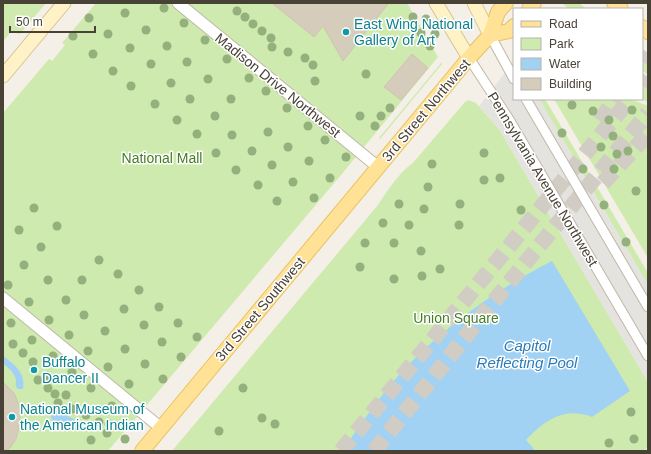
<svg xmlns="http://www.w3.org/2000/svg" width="651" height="454" viewBox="0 0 651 454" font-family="Helvetica,sans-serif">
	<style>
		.green { fill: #ceeaae }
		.parking { fill: #e5e3df }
		.water { fill: #a1d1f3 }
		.building { fill: #d6ccbc; stroke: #d1c4af }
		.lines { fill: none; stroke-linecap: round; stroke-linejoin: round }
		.motorway-tunnel { stroke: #d2cdc4; stroke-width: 16; stroke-dasharray: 16 8; stroke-linecap: butt }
		.minor-casing { stroke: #c0b8a9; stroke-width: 11 }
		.tertiary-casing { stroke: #c0b8a9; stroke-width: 13 }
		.secondary-casing { stroke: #d6c595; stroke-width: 15 }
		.primary-casing { stroke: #e9c160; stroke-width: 16 }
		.minor { stroke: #fff; stroke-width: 9 }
		.tertiary { stroke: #fff; stroke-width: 11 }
		.secondary { stroke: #fff2c6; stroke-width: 13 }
		.primary { stroke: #ffe295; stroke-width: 14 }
		.tree { fill: #94b07d }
		.culture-dot { fill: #0f9aa8; stroke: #fff; stroke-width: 1.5 }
		.labels { text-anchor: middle; stroke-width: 3; stroke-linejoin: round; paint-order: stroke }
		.culture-label { font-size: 14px; fill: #0d838f; stroke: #fff; text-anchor: start }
		.street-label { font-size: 14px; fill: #484136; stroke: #fff }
		.park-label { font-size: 14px; fill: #467c26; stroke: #fff }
		.water-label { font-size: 15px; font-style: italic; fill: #2a7bb9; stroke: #fff }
	</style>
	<rect width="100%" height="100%" fill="#f4f0e7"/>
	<g class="green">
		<polygon points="3,3 46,3 20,34 11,32 3,41"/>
		<polygon points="96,3 407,3 438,57 341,175 108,451 3,451 3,113 49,59 52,61 65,45 62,43"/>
		<polygon points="562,3 579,3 586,9 569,9"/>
		<polygon points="642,56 648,61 648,75 642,70"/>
		<polygon points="442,62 442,64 380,139 379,138"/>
		<polygon points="642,80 648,85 648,102 640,99 642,99"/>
		<polygon points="539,99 545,99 648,273 648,285"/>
		<polygon points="554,99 630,99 648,106 648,258"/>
		<path d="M468,100L476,103L499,129L648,382V445L645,451H172L378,205C385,194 401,170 412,164L465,102Z"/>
	</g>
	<polygon class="parking" points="514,61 514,99 539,99 648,285 648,382 499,129 479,106"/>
	<g class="water">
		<path d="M552,261L630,391L592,417C564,406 544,421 526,440L534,449L533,451H342C363,421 384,390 409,364C451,322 499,288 552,261Z"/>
		<path d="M3,356C14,364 26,373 23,389H18C15,386 16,384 16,380C14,372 9,368 3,364Z"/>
		<polygon points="57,410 61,410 69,417 77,420 81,424 81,426 73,431 66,430 59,424 56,425 53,423 51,417 53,413"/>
	</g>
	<g class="building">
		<polygon points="272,3 386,3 388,4 343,61 323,26 314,37"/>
		<polygon points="412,54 428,68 401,100 384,87"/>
		<polygon points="3,382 14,393 19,405 20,412 20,423 16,439 10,448 7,450 3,449"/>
	</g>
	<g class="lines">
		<g class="motorway-tunnel">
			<polyline points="642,61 648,53"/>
			<polyline points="642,85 648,77"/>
			<polyline points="600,121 615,99"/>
			<polyline points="603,183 648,134"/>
			<polyline points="341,451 630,99"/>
			<polyline points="374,451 490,306 648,113"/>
		</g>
		<g class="minor-casing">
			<g id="minor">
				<polyline points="490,35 514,79"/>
				<polyline points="469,58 510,121 648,356"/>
				<polyline points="526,99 648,307"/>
			</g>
		</g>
		<g class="tertiary-casing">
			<g id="tertiary">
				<polyline points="178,3 378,167"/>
				<polyline points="3,298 161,428"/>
			</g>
		</g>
		<g class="secondary-casing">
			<g id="secondary">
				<polyline points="436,3 469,58"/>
				<polyline points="474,3 490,35"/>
				<polyline points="3,76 64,3"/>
			</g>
		</g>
		<g class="primary-casing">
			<g id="primary">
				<polyline points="614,3 621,9"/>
				<polyline points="529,9 534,3"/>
				<polyline points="642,27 648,32"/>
				<polyline points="490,35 509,31 514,26"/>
				<polyline points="142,451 469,58 490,35 498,12 506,3"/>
			</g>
		</g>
		<use href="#minor" class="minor"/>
		<use href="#tertiary" class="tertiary"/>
		<use href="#secondary" class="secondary"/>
		<use href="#primary" class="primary"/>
	</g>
	<g class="tree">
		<circle cx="164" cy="8" r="4.5"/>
		<circle cx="237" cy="11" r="4.5"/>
		<circle cx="125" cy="13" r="4.5"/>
		<circle cx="245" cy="17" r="4.5"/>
		<circle cx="413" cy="17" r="4.5"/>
		<circle cx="89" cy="18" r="4.5"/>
		<circle cx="426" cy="19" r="4.5"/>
		<circle cx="184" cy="23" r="4.5"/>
		<circle cx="253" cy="24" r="4.5"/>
		<circle cx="146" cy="30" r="4.5"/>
		<circle cx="262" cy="31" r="4.5"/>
		<circle cx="421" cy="33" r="4.5"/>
		<circle cx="108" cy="34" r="4.5"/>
		<circle cx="435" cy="34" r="4.5"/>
		<circle cx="73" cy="36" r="4.5"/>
		<circle cx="271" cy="38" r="4.5"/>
		<circle cx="205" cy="40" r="4.5"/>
		<circle cx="167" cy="46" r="4.5"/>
		<circle cx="430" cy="46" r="4.5"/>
		<circle cx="272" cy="47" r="4.5"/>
		<circle cx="130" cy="48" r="4.5"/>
		<circle cx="288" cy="52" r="4.5"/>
		<circle cx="93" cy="54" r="4.5"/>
		<circle cx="305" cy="58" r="4.5"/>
		<circle cx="227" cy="59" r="4.5"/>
		<circle cx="187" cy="62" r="4.5"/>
		<circle cx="151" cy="64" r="4.5"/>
		<circle cx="313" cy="65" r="4.5"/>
		<circle cx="113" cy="71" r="4.5"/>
		<circle cx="366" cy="74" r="4.5"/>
		<circle cx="249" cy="78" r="4.5"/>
		<circle cx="208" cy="79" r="4.5"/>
		<circle cx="315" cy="81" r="4.5"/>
		<circle cx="171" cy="83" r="4.5"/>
		<circle cx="131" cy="86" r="4.5"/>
		<circle cx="266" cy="91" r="4.5"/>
		<circle cx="190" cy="99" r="4.5"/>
		<circle cx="231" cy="99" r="4.5"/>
		<circle cx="155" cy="104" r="4.5"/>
		<circle cx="572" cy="105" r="4.5"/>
		<circle cx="287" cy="108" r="4.5"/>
		<circle cx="390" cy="108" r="4.5"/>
		<circle cx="632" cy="110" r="4.5"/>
		<circle cx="593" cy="111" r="4.5"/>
		<circle cx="215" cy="116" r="4.5"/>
		<circle cx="360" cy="116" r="4.5"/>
		<circle cx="381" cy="116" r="4.5"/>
		<circle cx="177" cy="120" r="4.5"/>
		<circle cx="609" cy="120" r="4.5"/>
		<circle cx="308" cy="126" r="4.5"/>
		<circle cx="375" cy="126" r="4.5"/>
		<circle cx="268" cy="132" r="4.5"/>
		<circle cx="562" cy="133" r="4.5"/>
		<circle cx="197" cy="134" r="4.5"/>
		<circle cx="232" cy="135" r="4.5"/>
		<circle cx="613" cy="136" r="4.5"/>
		<circle cx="325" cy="140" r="4.5"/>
		<circle cx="288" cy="147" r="4.5"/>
		<circle cx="601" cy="147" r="4.5"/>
		<circle cx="252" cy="151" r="4.5"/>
		<circle cx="628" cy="151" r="4.5"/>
		<circle cx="216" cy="153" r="4.5"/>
		<circle cx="484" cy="153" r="4.5"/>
		<circle cx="617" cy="154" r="4.5"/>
		<circle cx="346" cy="157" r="4.5"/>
		<circle cx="309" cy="161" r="4.5"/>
		<circle cx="432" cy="164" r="4.5"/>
		<circle cx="272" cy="165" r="4.5"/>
		<circle cx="583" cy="169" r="4.5"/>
		<circle cx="614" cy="169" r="4.5"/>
		<circle cx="236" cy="170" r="4.5"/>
		<circle cx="330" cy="178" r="4.5"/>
		<circle cx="500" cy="178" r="4.5"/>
		<circle cx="484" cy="180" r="4.5"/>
		<circle cx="293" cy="182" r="4.5"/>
		<circle cx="258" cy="185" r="4.5"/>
		<circle cx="428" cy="187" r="4.5"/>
		<circle cx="636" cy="191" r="4.5"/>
		<circle cx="314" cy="198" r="4.5"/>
		<circle cx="277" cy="201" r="4.5"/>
		<circle cx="399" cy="204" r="4.5"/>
		<circle cx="460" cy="204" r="4.5"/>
		<circle cx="604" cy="205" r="4.5"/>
		<circle cx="34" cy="208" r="4.5"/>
		<circle cx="424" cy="209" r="4.5"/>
		<circle cx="521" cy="210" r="4.5"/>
		<circle cx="383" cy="223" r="4.5"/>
		<circle cx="409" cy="225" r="4.5"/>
		<circle cx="459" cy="225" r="4.5"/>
		<circle cx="57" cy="226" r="4.5"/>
		<circle cx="19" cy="230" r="4.5"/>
		<circle cx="626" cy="242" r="4.5"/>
		<circle cx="365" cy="243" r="4.5"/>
		<circle cx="394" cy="243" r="4.5"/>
		<circle cx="41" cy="247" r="4.5"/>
		<circle cx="421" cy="251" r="4.5"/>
		<circle cx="99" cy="260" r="4.5"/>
		<circle cx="24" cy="265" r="4.5"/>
		<circle cx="360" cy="267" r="4.5"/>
		<circle cx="440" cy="269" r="4.5"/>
		<circle cx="118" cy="274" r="4.5"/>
		<circle cx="422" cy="276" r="4.5"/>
		<circle cx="394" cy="279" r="4.5"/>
		<circle cx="48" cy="280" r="4.5"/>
		<circle cx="82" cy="280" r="4.5"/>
		<circle cx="8" cy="285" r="4.5"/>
		<circle cx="139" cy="290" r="4.5"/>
		<circle cx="66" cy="300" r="4.5"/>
		<circle cx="29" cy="302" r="4.5"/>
		<circle cx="159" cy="307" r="4.5"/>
		<circle cx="124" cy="309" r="4.5"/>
		<circle cx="84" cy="315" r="4.5"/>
		<circle cx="49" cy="320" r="4.5"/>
		<circle cx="11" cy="323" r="4.5"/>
		<circle cx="178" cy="323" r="4.5"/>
		<circle cx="144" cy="325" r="4.5"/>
		<circle cx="105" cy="331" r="4.5"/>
		<circle cx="69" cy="335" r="4.5"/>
		<circle cx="197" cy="337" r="4.5"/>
		<circle cx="32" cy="340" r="4.5"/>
		<circle cx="162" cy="342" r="4.5"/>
		<circle cx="13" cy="344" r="4.5"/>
		<circle cx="125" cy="349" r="4.5"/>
		<circle cx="88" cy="351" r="4.5"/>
		<circle cx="23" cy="353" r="4.5"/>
		<circle cx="53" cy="356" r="4.5"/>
		<circle cx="181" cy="357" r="4.5"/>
		<circle cx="33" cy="362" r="4.5"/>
		<circle cx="145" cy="364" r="4.5"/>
		<circle cx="108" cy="367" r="4.5"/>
		<circle cx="72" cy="372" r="4.5"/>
		<circle cx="47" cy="376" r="4.5"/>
		<circle cx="163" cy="379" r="4.5"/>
		<circle cx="38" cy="380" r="4.5"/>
		<circle cx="129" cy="384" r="4.5"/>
		<circle cx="48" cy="388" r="4.5"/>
		<circle cx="91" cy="388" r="4.5"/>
		<circle cx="243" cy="388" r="4.5"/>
		<circle cx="55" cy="394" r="4.5"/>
		<circle cx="66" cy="395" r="4.5"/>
		<circle cx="58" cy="403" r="4.5"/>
		<circle cx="112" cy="406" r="4.5"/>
		<circle cx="72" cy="409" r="4.5"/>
		<circle cx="631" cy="412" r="4.5"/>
		<circle cx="86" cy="415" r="4.5"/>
		<circle cx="262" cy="418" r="4.5"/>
		<circle cx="99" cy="422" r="4.5"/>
		<circle cx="109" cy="424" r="4.5"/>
		<circle cx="275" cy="424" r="4.5"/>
		<circle cx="219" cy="431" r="4.5"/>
		<circle cx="107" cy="433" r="4.5"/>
		<circle cx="125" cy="439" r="4.5"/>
		<circle cx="634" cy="439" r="4.5"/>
		<circle cx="91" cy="440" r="4.5"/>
		<circle cx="609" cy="443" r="4.5"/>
	</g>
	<g class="culture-dot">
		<circle cx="346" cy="32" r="4"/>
		<circle cx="34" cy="370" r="4"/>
		<circle cx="12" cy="417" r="4"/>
	</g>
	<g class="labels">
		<g class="culture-label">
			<text x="354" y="29">East Wing National<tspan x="354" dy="16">Gallery of Art</tspan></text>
			<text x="42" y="367">Buffalo<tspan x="42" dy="16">Dancer II</tspan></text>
			<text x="20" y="414">National Museum of<tspan x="20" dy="16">the American Indian</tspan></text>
		</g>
		<g class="street-label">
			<text transform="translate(278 85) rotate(39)" y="5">Madison Drive Northwest</text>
			<text transform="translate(426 110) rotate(-50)" y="5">3rd Street Northwest</text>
			<text transform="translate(543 179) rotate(59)" y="5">Pennsylvania Avenue Northwest</text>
			<text transform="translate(260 309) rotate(-50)" y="5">3rd Street Southwest</text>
		</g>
		<g class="park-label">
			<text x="162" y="163">National Mall</text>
			<text x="456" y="323">Union Square</text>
		</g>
		<g class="water-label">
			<text x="527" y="351">Capitol<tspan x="527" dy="17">Reflecting Pool</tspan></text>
		</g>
	</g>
	<rect width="651" height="454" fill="none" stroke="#484136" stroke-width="8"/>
	<rect x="513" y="8" width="130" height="92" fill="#ffffff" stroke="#b6b3af"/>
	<rect x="521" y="21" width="20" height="6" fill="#ffe295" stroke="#b6b3af"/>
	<text x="549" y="28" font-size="12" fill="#484136">Road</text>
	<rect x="521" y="38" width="20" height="12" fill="#ceeaae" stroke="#b6b3af"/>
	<text x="549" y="48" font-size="12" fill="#484136">Park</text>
	<rect x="521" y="58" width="20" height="12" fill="#a1d1f3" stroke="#b6b3af"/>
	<text x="549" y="68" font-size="12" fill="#484136">Water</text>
	<rect x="521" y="78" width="20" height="12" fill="#d6ccbc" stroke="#b6b3af"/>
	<text x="549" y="88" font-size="12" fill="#484136">Building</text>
	<path d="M10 26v6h85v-6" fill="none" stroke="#484136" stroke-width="2"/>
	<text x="16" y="26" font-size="12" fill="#484136" stroke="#ffffff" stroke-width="3" paint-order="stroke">50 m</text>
</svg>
